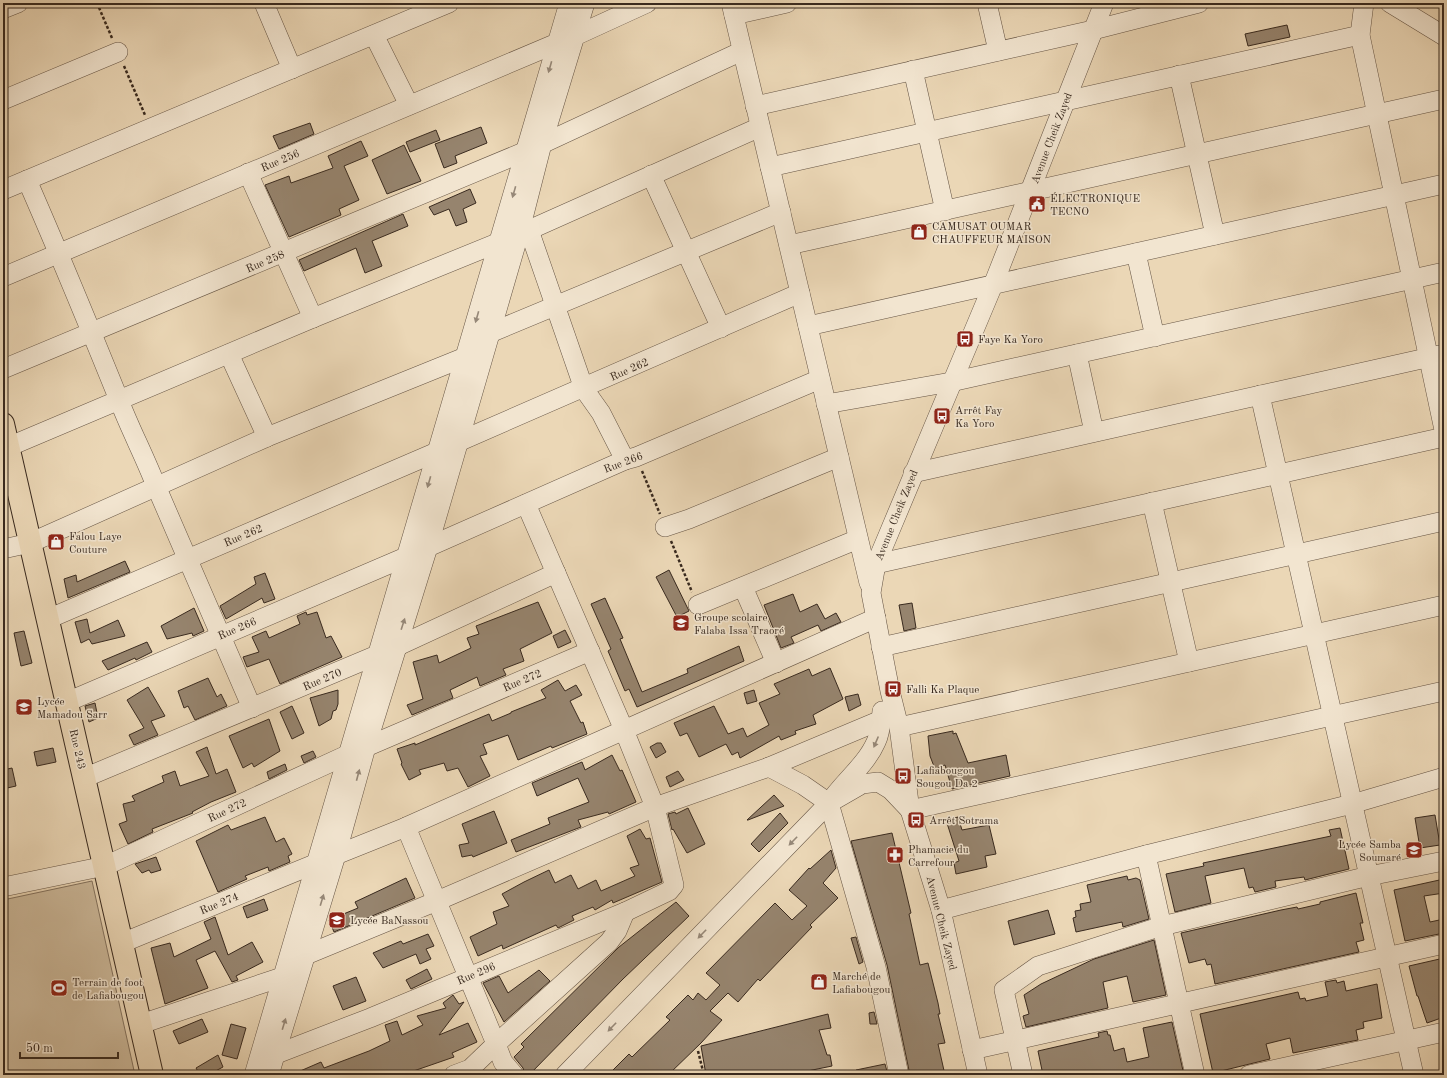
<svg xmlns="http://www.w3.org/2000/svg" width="1447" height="1078" viewBox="0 0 1447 1078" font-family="'Old Standard TT',serif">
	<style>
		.green { fill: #cdba9c; stroke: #83725e }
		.building { fill: #96846e; stroke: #392a1f }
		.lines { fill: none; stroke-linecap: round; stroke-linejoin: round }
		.minor-casing { stroke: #665545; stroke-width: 20 }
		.major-casing { stroke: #392a1f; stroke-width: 24 }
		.path { stroke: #392a1f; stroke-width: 2.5; stroke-dasharray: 3 2; stroke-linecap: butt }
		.minor { stroke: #f2e5d0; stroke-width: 19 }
		.major { stroke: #ebd7b6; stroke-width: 22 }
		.oneway { fill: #968878 }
		.labels { text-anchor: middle; stroke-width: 3; stroke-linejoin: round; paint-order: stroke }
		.street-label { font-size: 11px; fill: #392a1f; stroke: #f2e5d0 }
		.poi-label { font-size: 11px; fill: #392a1f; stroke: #f2e5d0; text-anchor: start }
	</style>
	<rect width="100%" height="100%" fill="#ebd7b6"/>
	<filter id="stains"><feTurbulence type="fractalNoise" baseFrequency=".005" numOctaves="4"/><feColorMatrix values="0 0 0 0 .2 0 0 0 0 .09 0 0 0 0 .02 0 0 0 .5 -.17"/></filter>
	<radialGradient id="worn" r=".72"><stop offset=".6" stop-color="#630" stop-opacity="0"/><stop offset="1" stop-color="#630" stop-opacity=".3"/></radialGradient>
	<polygon class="green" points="92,881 135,1075 3,1075 3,900"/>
	<g class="building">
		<polygon points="1287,25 1290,37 1248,46 1245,34"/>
		<polygon points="310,123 314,134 279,149 273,136"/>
		<polygon points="481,127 487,143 455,156 457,163 444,168 435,144"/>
		<polygon points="436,130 440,140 410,152 406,142"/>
		<polygon points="361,141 368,156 344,166 359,200 339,209 341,215 289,237 265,185 289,176 291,183 333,168 328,156"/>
		<polygon points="404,145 421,181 387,194 372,160"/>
		<polygon points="470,189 476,203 463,209 467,222 456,226 449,209 434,215 429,207"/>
		<polygon points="403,214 408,226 372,241 382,266 365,273 356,248 304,271 299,260"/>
		<polygon points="125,561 130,572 68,598 64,579 76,575 77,582"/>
		<polygon points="669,570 689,611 677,617 656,577"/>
		<polygon points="265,573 275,599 264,603 262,598 226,619 220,606 256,584 254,577"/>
		<polygon points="793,594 800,612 817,604 825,619 836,613 841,622 821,631 818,625 791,637 794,643 781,648 764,605"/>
		<polygon points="605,598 623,638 620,639 642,692 688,673 687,669 739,646 744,661 637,707 629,689 625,691 608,651 611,649 591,604"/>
		<polygon points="538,602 552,633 520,649 524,661 503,669 506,675 480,686 477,677 450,690 453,698 412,715 407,705 423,699 413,662 437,655 439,663 471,648 467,638 479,634 476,626"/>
		<polygon points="912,603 916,628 904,631 899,605"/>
		<polygon points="194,608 204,631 193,636 192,633 167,639 161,626"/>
		<polygon points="306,612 307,615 317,612 326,638 331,636 342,657 280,684 269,659 247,667 243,657 259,652 252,637 266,631 269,638 300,624 297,616"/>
		<polygon points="87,619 90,633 118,620 125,636 92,644 89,639 81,643 75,622"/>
		<polygon points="565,630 571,642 558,648 553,636"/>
		<polygon points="24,631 32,663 21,666 14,633"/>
		<polygon points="147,642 152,652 136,660 135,658 108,670 102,661"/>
		<polygon points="830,668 843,699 813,715 816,724 795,731 796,734 781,740 779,736 740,758 738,752 732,755 726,744 699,757 687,733 680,736 674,723 714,706 728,734 743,728 747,737 769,725 759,703 780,694 774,684 809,669 812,676"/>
		<polygon points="208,678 217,697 221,694 227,706 195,720 188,706 184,708 178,691"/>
		<polygon points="558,680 565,691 576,685 582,695 570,701 581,723 583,722 587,734 552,748 551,746 518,760 508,735 483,744 487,754 480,756 490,776 468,787 458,768 447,771 444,763 419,770 421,774 409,780 401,764 402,763 397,749 415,743 415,745 489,714 492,721 511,713 511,712 546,698 541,690"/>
		<polygon points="148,687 165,716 151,721 158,735 134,745 129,735 144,728 127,700"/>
		<polygon points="338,690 338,704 336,710 333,711 331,719 319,726 310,698"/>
		<polygon points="754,690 757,701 747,704 744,693"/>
		<polygon points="858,694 861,705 849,711 845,697"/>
		<polygon points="95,703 98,718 89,722 85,706"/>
		<polygon points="292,706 304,733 292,739 280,712"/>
		<polygon points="269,719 280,751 254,767 252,763 243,768 229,736"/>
		<polygon points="953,731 953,734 956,733 968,763 1006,755 1010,776 952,789 945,765 935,769 930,756 928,736"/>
		<polygon points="657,743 661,743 666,752 656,758 650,747"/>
		<polygon points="207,747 216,774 227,769 236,792 211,802 192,812 193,813 152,829 153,832 128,844 119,824 127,821 123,804 135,801 132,796 164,782 162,776 175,771 180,786 209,776 196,752"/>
		<polygon points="53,748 56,762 37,766 34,752"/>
		<polygon points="313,751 316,757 304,763 301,756"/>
		<polygon points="612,755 620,771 622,770 636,802 609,814 608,812 578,820 581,827 516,852 511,840 550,824 548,818 589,802 578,778 537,796 532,783 582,762 585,770"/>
		<polygon points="285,764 287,770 269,779 267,772"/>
		<polygon points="12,768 16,786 3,789 3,770"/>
		<polygon points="678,771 684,780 670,787 666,777"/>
		<polygon points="774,795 784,806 748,820 747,820"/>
		<polygon points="688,808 705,844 687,853 673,829 672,830 668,814 675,812 676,814"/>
		<polygon points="494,811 507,843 473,857 472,855 462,857 459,845 469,843 462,824"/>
		<polygon points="780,813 788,823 759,852 751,844"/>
		<polygon points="1435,815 1440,845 1420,848 1415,818"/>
		<polygon points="265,817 276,842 284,838 292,854 288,856 290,862 269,871 268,867 245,876 247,879 218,892 196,841 228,825 231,830"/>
		<polygon points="958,817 962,830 989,825 996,854 985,856 987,867 956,874 954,863 959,861 946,820"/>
		<polygon points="1340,828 1349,869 1305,880 1304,877 1275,881 1276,887 1255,892 1253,887 1249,888 1244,868 1205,876 1211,903 1175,912 1166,874 1204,866 1203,863 1331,836 1329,830"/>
		<polygon points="640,829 646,839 650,838 662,882 613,903 612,900 595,910 593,907 572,916 574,920 558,928 556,925 503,949 502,945 478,956 470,937 497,924 493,912 509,906 502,894 524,882 549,870 555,883 571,875 578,889 596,880 601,891 635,876 630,868 639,865 627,836"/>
		<polygon points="892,833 911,913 909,914 920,965 928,963 938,1003 940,1014 938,1014 945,1043 938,1044 945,1075 910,1075 887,965 851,841"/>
		<polygon points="831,850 836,868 823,883 838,898 810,925 812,927 760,981 758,979 738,1002 728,993 710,1011 722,1020 701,1043 668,1075 608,1075 629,1054 632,1057 670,1020 666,1017 688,995 693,1000 698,993 706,1000 720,985 706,973 775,903 792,920 807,906 789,890 809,868 810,869"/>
		<polygon points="156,857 161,870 151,873 149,870 142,873 135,864"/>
		<polygon points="1127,876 1128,880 1136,878 1140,880 1149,919 1123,927 1122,922 1076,932 1073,918 1076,917 1075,911 1081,910 1080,904 1091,902 1087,885"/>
		<polygon points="406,878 415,898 334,932 329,920 358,908 355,902"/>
		<polygon points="1444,879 1444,893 1424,896 1430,922 1444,919 1444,933 1405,941 1394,890"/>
		<polygon points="1356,893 1363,923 1360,923 1364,940 1356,942 1359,952 1215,984 1211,964 1207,965 1205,959 1189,963 1181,933 1281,910 1297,907 1298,909 1320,904 1320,902"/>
		<polygon points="264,899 268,910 247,918 243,907"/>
		<polygon points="676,902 689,916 623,979 529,1075 525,1075 523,1068 514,1057 524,1047 521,1044 619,947"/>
		<polygon points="1048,910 1055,934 1014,945 1008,921"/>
		<polygon points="215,917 228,955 252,942 263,962 236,976 238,980 232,982 215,951 196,960 208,988 165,1004 151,948 170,943 174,957 211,939 204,922"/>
		<polygon points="428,934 434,946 426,949 431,959 420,964 416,954 383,968 373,953 401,941 403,944"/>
		<polygon points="856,937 863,962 859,964 851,938"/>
		<polygon points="1154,940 1166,995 1133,1002 1127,976 1103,982 1108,1008 1026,1027 1023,1016 1029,1014 1024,995 1041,984 1094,959"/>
		<polygon points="1444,958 1444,1017 1427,1023 1418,996 1417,996 1409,966"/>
		<polygon points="427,969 432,979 411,989 406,980"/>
		<polygon points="539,970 550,981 504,1022 483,983 499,976 508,993"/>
		<polygon points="356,977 366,1001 343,1010 333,986"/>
		<polygon points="1336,980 1337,983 1344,981 1346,991 1377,984 1382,1018 1363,1022 1364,1028 1356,1030 1358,1040 1293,1053 1290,1038 1266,1044 1270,1059 1213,1073 1200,1014 1298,992 1300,999 1305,998 1306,1001 1328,996 1325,982"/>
		<polygon points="453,995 459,1004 464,1002 439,1035 468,1023 477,1042 452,1053 454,1057 402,1075 291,1075 321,1062 324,1068 369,1051 390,1041 385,1025 397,1021 402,1035 423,1025 417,1016 446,1008 443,1003"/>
		<polygon points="874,1012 877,1024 870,1024 869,1013"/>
		<polygon points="828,1014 831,1028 819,1030 827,1055 830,1055 832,1066 788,1075 706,1075 701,1046"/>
		<polygon points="202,1019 208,1032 179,1044 173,1031"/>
		<polygon points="1172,1022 1184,1075 1043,1075 1038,1051 1099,1037 1098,1033 1107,1031 1108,1035 1110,1035 1114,1051 1124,1048 1127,1062 1149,1057 1143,1028"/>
		<polygon points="231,1024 246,1028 237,1059 222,1055"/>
		<polygon points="218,1055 223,1067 208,1075 200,1075 196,1068"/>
		<polygon points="885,1064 888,1075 856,1075 856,1070"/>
	</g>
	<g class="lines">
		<g class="minor-casing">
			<g id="minor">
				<polyline points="264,3 292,69"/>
				<polyline points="731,3 869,583"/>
				<polyline points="987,3 998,51"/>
				<polyline points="1364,3 1360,35 1444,430"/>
				<polyline points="1390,3 1444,36"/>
				<polyline points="3,9 18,3"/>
				<polyline points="734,15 787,3"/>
				<polyline points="374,35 409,105"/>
				<polyline points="575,36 647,3"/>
				<polyline points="913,70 945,211"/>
				<polyline points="1179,75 1215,235"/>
				<polyline points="3,100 118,52"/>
				<polyline points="755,106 1093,30 1199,3"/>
				<polyline points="542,144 742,51"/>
				<polyline points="770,167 1360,35"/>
				<polyline points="248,173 313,318"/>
				<polyline points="651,175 721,328"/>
				<path d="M27,180C59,253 89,326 119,400C130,429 145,457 156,486L252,708"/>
				<polyline points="3,190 449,3"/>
				<polyline points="529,230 584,389 601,413 625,460"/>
				<polyline points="789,245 1444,99"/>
				<polyline points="1136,253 1155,337"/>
				<polyline points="3,277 557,43"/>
				<polyline points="808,326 1444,184"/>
				<polyline points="490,333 781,212"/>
				<polyline points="229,354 267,437"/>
				<polyline points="1077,354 1094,432"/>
				<polyline points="3,369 526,151"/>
				<polyline points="1260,395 1414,1075"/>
				<polyline points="826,404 951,382 1444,272"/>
				<polyline points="458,442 800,293"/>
				<polyline points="8,447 313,318 529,230 760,127"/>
				<polyline points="913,473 1444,354"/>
				<polyline points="1152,502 1189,662"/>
				<polyline points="665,527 689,519 839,457"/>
				<polyline points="428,547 625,460 636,457 820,379"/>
				<polyline points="3,549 30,543 267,437 465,357"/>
				<polyline points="876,564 1444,437"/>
				<polyline points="743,587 776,663"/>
				<polyline points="698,605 858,539"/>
				<polyline points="48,619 439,451"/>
				<polyline points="881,647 1444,521"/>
				<polyline points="67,702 408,556"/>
				<polyline points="899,727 1444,605"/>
				<polyline points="366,747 590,651"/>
				<polyline points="769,767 803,785 829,803 876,967 899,1075"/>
				<polyline points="84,778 396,647 556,573"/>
				<polyline points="829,803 862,784 878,782 891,790 910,810 1444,691"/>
				<polyline points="406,827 496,1044 470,1069 454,1075"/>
				<polyline points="336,855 406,827 876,618"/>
				<polyline points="1146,855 1195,1075"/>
				<polyline points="3,887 105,866 349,754"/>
				<polyline points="941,910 1146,855 1352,804 1444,777"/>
				<polyline points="122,943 317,863"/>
				<polyline points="297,953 306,955 437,901 655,807 769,767 881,720"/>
				<polyline points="141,1024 282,977"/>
				<polyline points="972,1050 1444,944"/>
				<polyline points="274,1055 370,1018 625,912 669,891 674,885 655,807 624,730 526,504"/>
				<polyline points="254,1075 569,3"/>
				<polyline points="269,1075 336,855 366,747 428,547 519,234 542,144 585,3"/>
				<polyline points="514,1075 503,1062 496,1044 609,942 617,931 625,912"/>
				<path d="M565,1075L829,803C843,782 866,765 876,742C881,732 881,721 882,711"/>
				<polyline points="978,1075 941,910 910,810 899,727 890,691 871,593 876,564 993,285 1104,3"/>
				<polyline points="1023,1075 1004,990 1038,966 1162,926 1369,876 1444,861"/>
				<polyline points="1249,1075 1444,1032"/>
			</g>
		</g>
		<g class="major-casing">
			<polyline id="major" points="3,424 152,1075"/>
		</g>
		<g class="path">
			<polyline points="97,3 112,38"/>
			<polyline points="124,66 145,115"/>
			<polyline points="642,471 660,514"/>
			<polyline points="671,541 692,592"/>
			<polyline points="698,1051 704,1075"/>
		</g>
		<use href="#minor" class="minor"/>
		<use href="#major" class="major"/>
	</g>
	<defs><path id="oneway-solid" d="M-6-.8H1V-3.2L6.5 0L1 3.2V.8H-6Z"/></defs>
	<g class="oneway">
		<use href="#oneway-solid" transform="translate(550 67) rotate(106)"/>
		<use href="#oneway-solid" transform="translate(514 192) rotate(106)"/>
		<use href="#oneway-solid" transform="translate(477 317) rotate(106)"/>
		<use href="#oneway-solid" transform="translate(429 482) rotate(106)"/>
		<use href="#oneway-solid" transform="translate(403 624) rotate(-72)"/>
		<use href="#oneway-solid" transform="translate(876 742) rotate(113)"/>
		<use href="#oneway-solid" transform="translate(358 775) rotate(-75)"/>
		<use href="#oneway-solid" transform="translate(793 841) rotate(134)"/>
		<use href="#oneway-solid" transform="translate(322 900) rotate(-73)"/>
		<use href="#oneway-solid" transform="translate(702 934) rotate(134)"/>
		<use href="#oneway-solid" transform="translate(284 1024) rotate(-73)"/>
		<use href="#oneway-solid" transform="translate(612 1027) rotate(134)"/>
	</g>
	<defs>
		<g id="civic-square" transform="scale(0.9)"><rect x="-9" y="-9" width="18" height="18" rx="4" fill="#8f2418" stroke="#f2e5d0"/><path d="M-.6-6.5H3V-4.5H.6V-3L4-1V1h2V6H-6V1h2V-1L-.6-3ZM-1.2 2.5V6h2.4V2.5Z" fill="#fff"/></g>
		<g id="shop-square" transform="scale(0.9)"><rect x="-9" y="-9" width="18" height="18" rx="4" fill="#8f2418" stroke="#f2e5d0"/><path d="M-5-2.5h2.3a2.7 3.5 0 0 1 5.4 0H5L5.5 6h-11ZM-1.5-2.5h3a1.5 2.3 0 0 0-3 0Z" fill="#fff"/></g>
		<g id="bus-square" transform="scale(0.9)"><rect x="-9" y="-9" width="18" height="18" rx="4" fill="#8f2418" stroke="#f2e5d0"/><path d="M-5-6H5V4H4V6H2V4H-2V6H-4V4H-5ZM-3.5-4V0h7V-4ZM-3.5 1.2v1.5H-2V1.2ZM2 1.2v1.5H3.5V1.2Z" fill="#fff"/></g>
		<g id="school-square" transform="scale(0.9)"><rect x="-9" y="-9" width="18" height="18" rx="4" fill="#8f2418" stroke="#f2e5d0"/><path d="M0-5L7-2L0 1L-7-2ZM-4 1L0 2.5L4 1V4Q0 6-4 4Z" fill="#fff"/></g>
		<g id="pharmacy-square" transform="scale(0.9)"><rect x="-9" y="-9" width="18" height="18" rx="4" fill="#8f2418" stroke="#f2e5d0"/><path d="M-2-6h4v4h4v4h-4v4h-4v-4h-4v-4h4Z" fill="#fff"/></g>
		<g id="stadium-square" transform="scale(0.9)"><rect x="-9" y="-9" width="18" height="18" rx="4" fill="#8f2418" stroke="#f2e5d0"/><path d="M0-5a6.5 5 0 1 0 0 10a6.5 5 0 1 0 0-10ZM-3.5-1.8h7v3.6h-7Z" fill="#fff"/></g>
	</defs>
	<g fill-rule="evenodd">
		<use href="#civic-square" x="1037" y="204"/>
		<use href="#shop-square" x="919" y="232"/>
		<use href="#bus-square" x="965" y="339"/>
		<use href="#bus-square" x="942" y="416"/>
		<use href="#shop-square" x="56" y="542"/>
		<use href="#school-square" x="681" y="623"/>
		<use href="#bus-square" x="893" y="689"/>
		<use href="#school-square" x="24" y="707"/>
		<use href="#bus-square" x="903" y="776"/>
		<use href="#bus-square" x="916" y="820"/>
		<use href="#school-square" x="1414" y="850"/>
		<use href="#pharmacy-square" x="895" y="855"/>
		<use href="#school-square" x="337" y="920"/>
		<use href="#shop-square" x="819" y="982"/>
		<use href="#stadium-square" x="59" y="988"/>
	</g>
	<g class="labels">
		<g class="street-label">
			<text transform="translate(1051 138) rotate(-69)" y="4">Avenue Cheik Zayed</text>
			<text transform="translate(280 160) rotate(-23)" y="4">Rue 256</text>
			<text transform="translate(265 261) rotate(-23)" y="4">Rue 258</text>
			<text transform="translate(629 369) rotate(-24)" y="4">Rue 262</text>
			<text transform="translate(623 462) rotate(-21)" y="4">Rue 266</text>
			<text transform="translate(896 515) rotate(-68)" y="4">Avenue Cheik Zayed</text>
			<text transform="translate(243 535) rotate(-23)" y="4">Rue 262</text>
			<text transform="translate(237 628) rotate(-23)" y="4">Rue 266</text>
			<text transform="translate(322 679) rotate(-23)" y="4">Rue 270</text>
			<text transform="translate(522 680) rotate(-23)" y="4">Rue 272</text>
			<text transform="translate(78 749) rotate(77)" y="4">Rue 243</text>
			<text transform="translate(227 810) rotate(-25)" y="4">Rue 272</text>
			<text transform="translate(219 903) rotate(-22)" y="4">Rue 274</text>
			<text transform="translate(942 923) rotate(76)" y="4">Avenue Cheik Zayed</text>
			<text transform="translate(476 973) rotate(-23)" y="4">Rue 296</text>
		</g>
		<g class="poi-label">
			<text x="1050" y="202">ÉLECTRONIQUE<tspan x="1050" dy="13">TECNO</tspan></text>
			<text x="932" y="230">CAMUSAT OUMAR<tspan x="932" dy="13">CHAUFFEUR MAISON</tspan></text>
			<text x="978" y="343">Faye Ka Yoro</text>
			<text x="955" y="414">Arrêt Fay<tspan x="955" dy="13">Ka Yoro</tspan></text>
			<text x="69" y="540">Falou Laye<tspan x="69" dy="13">Couture</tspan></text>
			<text x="694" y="621">Groupe scolaire<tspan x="694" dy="13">Falaba Issa Traoré</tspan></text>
			<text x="906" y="693">Falli Ka Plaque</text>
			<text x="37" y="705">Lycée<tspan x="37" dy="13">Mamadou Sarr</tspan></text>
			<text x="916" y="774">Lafiabougou<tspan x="916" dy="13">Sougou Da 2</tspan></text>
			<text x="929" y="824">Arrêt Sotrama</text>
			<text x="1401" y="848" text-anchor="end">Lycée Samba<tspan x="1401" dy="13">Soumaré</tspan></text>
			<text x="908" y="853">Phamacie du<tspan x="908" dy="13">Carrefour</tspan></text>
			<text x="350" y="924">Lycée BaNassou</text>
			<text x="832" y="980">Marché de<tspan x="832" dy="13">Lafiabougou</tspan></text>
			<text x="72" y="986">Terrain de foot<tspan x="72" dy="13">de Lafiabougou</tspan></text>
		</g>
	</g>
	<rect width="1447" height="1078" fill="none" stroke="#ebd7b6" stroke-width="16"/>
	<rect x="4" y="4" width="1439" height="1070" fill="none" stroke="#392a1f" stroke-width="2"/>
	<rect x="8" y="8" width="1431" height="1062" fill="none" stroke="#392a1f"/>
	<path d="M20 1052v6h98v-6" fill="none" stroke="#392a1f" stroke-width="2"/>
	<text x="26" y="1052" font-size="12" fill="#392a1f" stroke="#f2e5d0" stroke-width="3" paint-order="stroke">50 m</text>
	<rect width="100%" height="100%" filter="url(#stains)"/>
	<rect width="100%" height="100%" fill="url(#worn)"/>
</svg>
